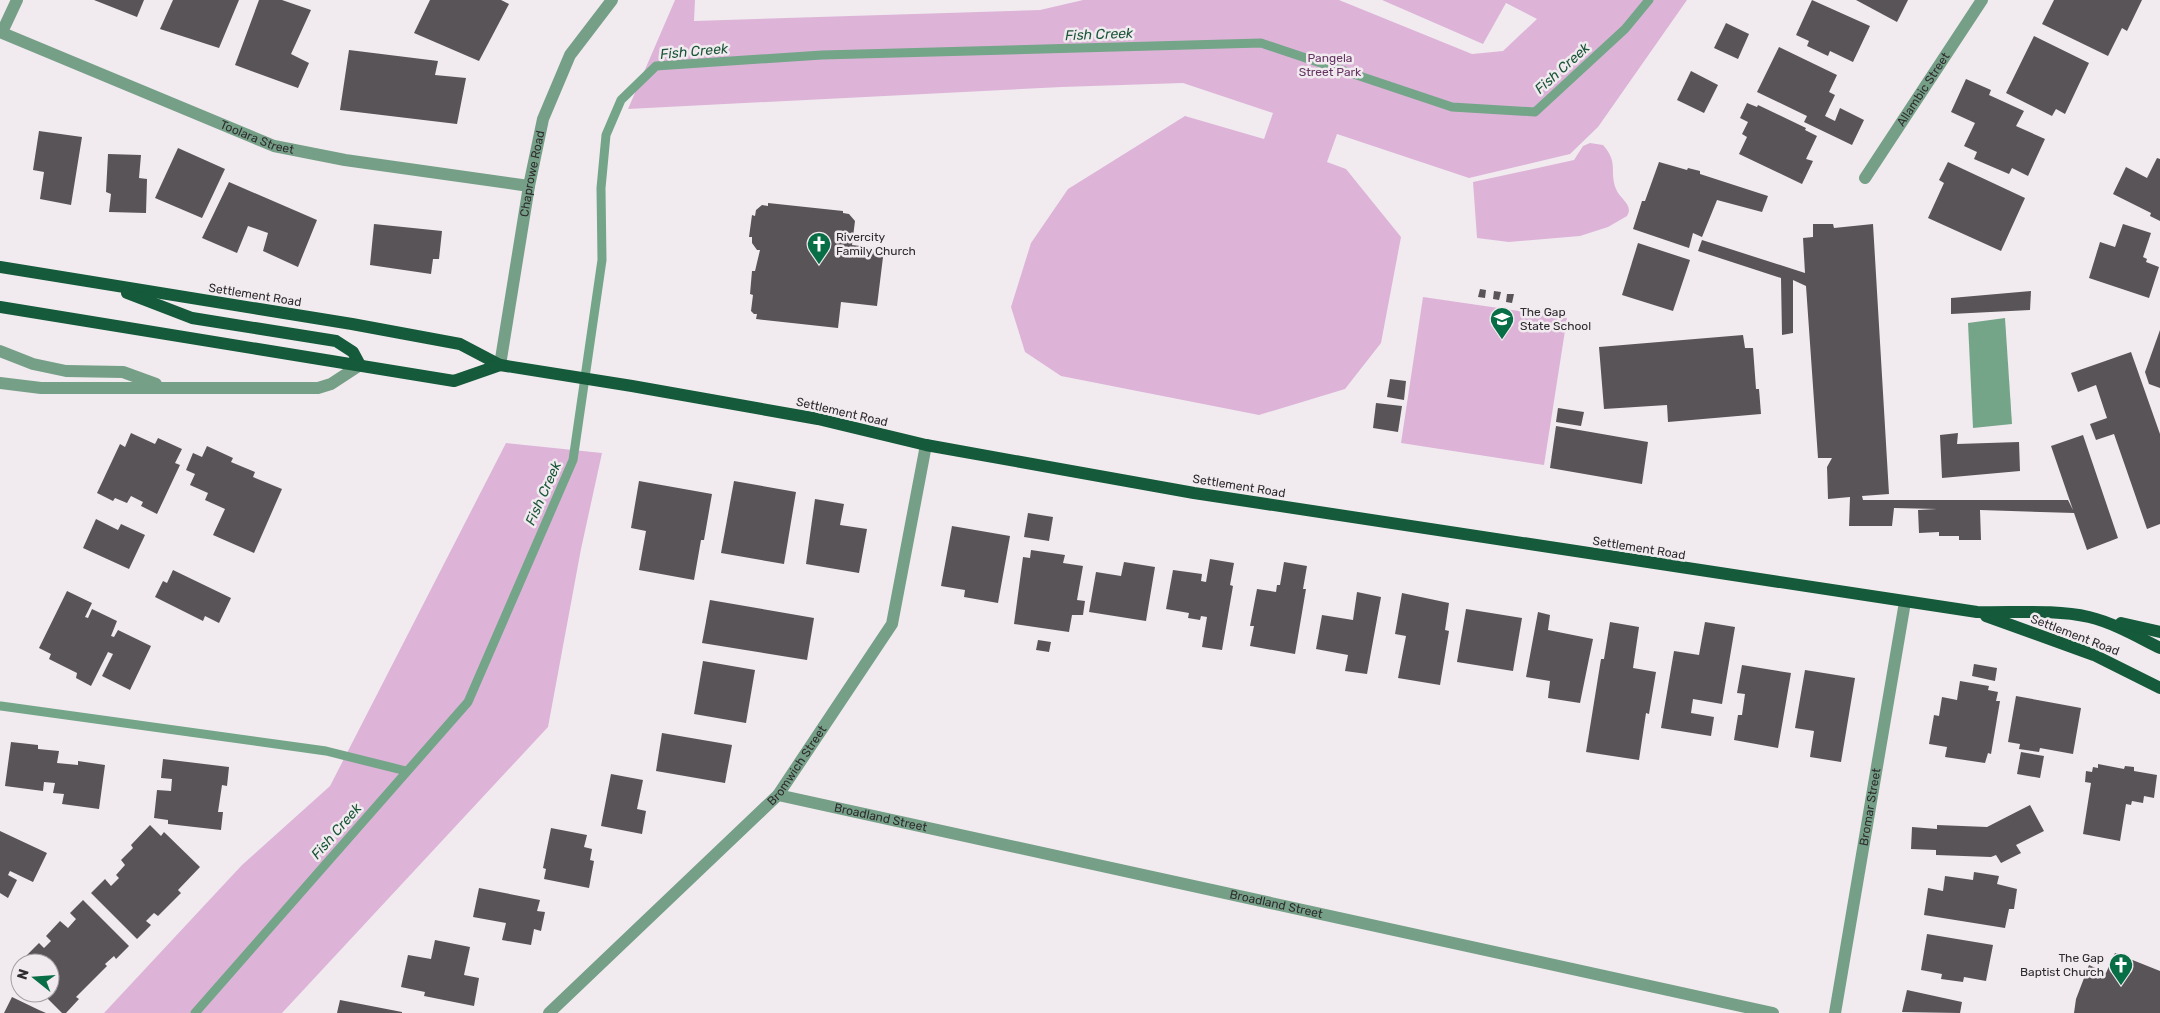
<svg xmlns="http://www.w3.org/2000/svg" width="2160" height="1013" viewBox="0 0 2160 1013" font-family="Rubik,sans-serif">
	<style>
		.green { fill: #ddb4d8 }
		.water { fill: #74a589 }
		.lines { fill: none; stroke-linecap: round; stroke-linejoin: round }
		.stream { stroke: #74a589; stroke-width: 9 }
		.building { fill: #595458 }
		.minor { stroke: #769f87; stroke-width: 12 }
		.primary { stroke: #155a3a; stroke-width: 12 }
		.labels { text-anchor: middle; stroke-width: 5; stroke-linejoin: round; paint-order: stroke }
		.park-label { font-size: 12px; fill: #663462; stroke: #f1ebf0 }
		.street-label { font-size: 12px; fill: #2e2c2e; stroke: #f1ebf0 }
		.poi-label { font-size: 12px; fill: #2e2c2e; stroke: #f1ebf0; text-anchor: start }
		.water-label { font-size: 14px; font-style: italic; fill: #1a5538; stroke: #f1ebf0 }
	</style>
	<rect width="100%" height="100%" fill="#f1ebf0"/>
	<g class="green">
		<polygon points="675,0 695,0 694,21 1040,10 1083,0 1339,0 1472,54 1503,51 1537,19 1506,3 1483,44 1382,0 1687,0 1598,127 1570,154 1469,178 1337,134 1327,162 1346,169 1401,237 1381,343 1345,389 1259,415 1061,376 1025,352 1011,307 1031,243 1068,189 1185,116 1264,139 1273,113 1183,83 1062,87 628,109"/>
		<path d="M1590,143L1603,145C1619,163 1609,171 1616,189C1620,199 1634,205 1627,216L1608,227L1580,236L1509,242L1477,238L1473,182L1574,160L1583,146Z"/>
		<polygon points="1423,297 1567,318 1544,465 1401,443"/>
		<polygon points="506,443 602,453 581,549 548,727 282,1013 104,1013 242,865 330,786"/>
	</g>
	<polygon class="water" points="2005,318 2012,424 1973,428 1968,323"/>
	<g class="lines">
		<g class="stream">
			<polyline points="1,706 326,751 406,771"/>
			<polyline points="195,1013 468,702 573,460 602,260 601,188 606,135 621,100 656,66 822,55 1261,43 1452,107 1535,112 1625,29 1649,0"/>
		</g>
	</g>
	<g class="building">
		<polygon points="94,0 144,0 137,17"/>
		<polygon points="173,0 239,0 219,48 160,29"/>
		<polygon points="259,0 282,0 311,10 291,54 309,63 298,88 235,65"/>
		<polygon points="430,0 501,0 509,4 479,61 414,33"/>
		<polygon points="1812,0 1870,26 1853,62 1830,51 1828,56 1807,46 1809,41 1796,35"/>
		<polygon points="1856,0 1908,0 1897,22"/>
		<polygon points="2054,0 2142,0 2127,31 2122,28 2108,56 2042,24"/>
		<polygon points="1726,23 1749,34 1738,59 1714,48"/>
		<polygon points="2034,36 2089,63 2065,114 2056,109 2052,116 2006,93"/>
		<polygon points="1779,47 1837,75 1829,92 1835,95 1825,116 1835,121 1840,108 1864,120 1852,145 1804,122 1807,116 1757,92"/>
		<polygon points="349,50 438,61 435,75 466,78 457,124 340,110"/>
		<polygon points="1691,71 1718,85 1704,113 1677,100"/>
		<polygon points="1966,79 1991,90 1989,95 2024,111 2016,126 2045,139 2028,176 2012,168 2009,174 1974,159 1977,152 1964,146 1975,123 1951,112"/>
		<polygon points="1747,103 1757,107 1758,105 1806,128 1805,130 1817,136 1806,159 1813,161 1802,184 1739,154 1747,137 1742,134 1748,122 1740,118"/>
		<polygon points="39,131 82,137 71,205 40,199 44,172 33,170"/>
		<polygon points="178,148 225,169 202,218 155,198"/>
		<polygon points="108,154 141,155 139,178 147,179 146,213 109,212 111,194 106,192"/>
		<polygon points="2157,158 2160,159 2160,221 2150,216 2151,213 2113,194 2126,167 2147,178"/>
		<polygon points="1659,162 1687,170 1688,168 1700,171 1700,174 1768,196 1762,212 1717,200 1702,237 1693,233 1689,248 1633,229 1642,201 1645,201"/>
		<polygon points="1948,162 2025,198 2001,251 1928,218 1944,183 1939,180"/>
		<polygon points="229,182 317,220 298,267 263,251 268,233 248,226 237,253 202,238"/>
		<polygon points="768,203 843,211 843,213 849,214 855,221 852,245 884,249 877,306 841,302 838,328 756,319 757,314 754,314 751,311 753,295 750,294 752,271 755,271 760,250 757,250 752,243 752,237 749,237 752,215 755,216 756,210 762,205 768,206"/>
		<polygon points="374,224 442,231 439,259 433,259 431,274 370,265"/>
		<polygon points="1813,224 1833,224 1834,228 1873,224 1889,494 1862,496 1863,500 2068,500 2073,510 2051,446 2083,435 2118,538 2087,550 2074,513 1980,510 1981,540 1959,540 1959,536 1939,536 1939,532 1919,533 1918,510 1937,509 1894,508 1892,526 1849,526 1850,497 1828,499 1827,467 1832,458 1818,458 1806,286 1793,280 1793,333 1782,335 1781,278 1698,251 1702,240 1805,273 1803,238 1813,237"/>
		<polygon points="2123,224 2151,233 2143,257 2147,259 2146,262 2159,267 2149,298 2089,278 2100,242 2115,247"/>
		<polygon points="1638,243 1690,260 1673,311 1622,295"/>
		<polygon points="1480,289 1486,290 1485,298 1478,297"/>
		<polygon points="1494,291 1501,292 1499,300 1493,299"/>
		<polygon points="2031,291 2030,310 1951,314 1951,298"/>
		<polygon points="1507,294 1514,294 1512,303 1506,302"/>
		<polygon points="2160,330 2160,388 2149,384 2145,372"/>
		<polygon points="1743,335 1745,348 1753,348 1756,389 1759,389 1761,414 1668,422 1667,405 1604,409 1599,347"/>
		<polygon points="2131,352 2160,434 2160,524 2147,529 2114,434 2096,440 2090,424 2107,418 2096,385 2078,392 2071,373"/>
		<polygon points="1390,379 1406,381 1404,400 1387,397"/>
		<polygon points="1376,403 1402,406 1398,432 1373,428"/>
		<polygon points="1558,408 1584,412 1581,426 1556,422"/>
		<polygon points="1556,426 1648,442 1642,484 1550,468"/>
		<polygon points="131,433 155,444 158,438 182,449 175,463 180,465 157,514 141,506 143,502 131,496 127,503 115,498 113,501 97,493 120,444 125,447"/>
		<polygon points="1958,433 1957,444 2019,442 2020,471 1942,478 1940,435"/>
		<polygon points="207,446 233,458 231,462 255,472 253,477 282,489 254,553 213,535 225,509 205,500 208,493 190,485 195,474 186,470 193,453 202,457"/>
		<polygon points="639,481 712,494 704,540 701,540 694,580 639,570 646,531 631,528"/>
		<polygon points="734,481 796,492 784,564 721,553"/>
		<polygon points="815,499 844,504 840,525 867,529 859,573 806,564"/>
		<polygon points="1028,513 1053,517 1049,541 1024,537"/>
		<polygon points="96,519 118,530 121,524 145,535 129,569 83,548"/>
		<polygon points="952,526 1010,536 998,603 964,597 965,590 941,586"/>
		<polygon points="1031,550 1065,555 1063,563 1083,566 1077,600 1085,601 1083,615 1072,615 1069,632 1014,624 1023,557 1030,558"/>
		<polygon points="1210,559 1234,563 1230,585 1233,586 1222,650 1202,647 1207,617 1201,616 1200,620 1188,618 1189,613 1166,609 1173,570 1202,574 1201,581 1206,582"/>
		<polygon points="1124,562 1155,567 1146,621 1089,612 1096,572 1121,576"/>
		<polygon points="1284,562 1307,566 1303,589 1306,589 1295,654 1250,646 1254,626 1250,626 1257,589 1276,592 1277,585 1280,585"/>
		<polygon points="173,570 231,598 219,623 205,616 203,621 155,597 163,581 167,583"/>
		<polygon points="67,591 92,603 85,617 88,618 92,609 117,621 111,636 114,637 118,630 151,646 130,690 102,676 113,654 108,652 91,686 76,678 77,673 49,659 51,654 39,648"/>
		<polygon points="1357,592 1381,597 1367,674 1345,671 1348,655 1316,649 1322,615 1353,620"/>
		<polygon points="1402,593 1449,603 1445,630 1449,631 1440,685 1398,678 1406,636 1395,634"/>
		<polygon points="710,600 814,618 807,660 702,643"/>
		<polygon points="1466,609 1522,618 1513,671 1457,662"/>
		<polygon points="1538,612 1550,615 1548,630 1593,639 1580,703 1548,698 1550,681 1526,677"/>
		<polygon points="1610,622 1639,627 1633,668 1656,672 1649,714 1646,713 1639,760 1586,752 1601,659 1604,659"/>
		<polygon points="1705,622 1735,627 1722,704 1693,699 1691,713 1714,717 1711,736 1661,728 1674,651 1699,655"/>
		<polygon points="1038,640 1051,642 1049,652 1036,650"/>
		<polygon points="703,661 755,670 746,723 694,714"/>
		<polygon points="1974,664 1997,668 1995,681 1972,676"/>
		<polygon points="1742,665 1791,673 1778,748 1734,740 1738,715 1742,715 1745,694 1737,693"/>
		<polygon points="1805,670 1855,678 1841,762 1810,757 1814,731 1795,728"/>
		<polygon points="1960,681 1989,686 1988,690 1998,692 1996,701 2000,701 1991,754 1988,753 1985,763 1945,757 1947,747 1929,744 1934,715 1939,716 1942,697 1957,700"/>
		<polygon points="2016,696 2081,708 2073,754 2040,748 2039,752 2019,749 2020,744 2008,742"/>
		<polygon points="662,733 732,745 725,783 656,771"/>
		<polygon points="11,742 38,745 38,749 59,751 57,763 78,765 78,761 105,765 99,809 62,804 64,794 53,793 55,783 44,782 43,791 5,786"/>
		<polygon points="2021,752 2044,756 2040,778 2017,774"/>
		<polygon points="163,759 229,767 227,786 222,785 218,812 223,812 221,830 168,824 168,820 154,818 157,790 171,791 172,779 161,778"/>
		<polygon points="2098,764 2124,769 2125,766 2134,767 2134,771 2157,775 2154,798 2144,796 2143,803 2132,801 2131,805 2126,804 2120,841 2083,834 2091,783 2085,782 2086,771 2092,772 2093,767 2098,768"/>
		<polygon points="611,774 643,780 637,809 646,811 642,834 601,826"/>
		<polygon points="2030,805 2044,831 2016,845 2021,853 2001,863 1996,855 1991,857 1936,855 1936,850 1911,849 1912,827 1937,829 1937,825 1987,827"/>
		<polygon points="150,825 161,836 164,832 200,867 178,890 181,893 158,916 154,913 146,921 151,925 137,939 91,893 105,879 111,886 119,878 116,875 125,865 121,860 133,848 131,845"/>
		<polygon points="551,828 587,835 584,847 592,849 590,860 594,861 589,888 544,879 546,869 543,868"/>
		<polygon points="0,831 47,853 33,882 10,871 8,875 17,880 8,898 0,893"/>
		<polygon points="1974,872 1999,876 1997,884 2017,889 2014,909 2009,909 2005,928 1924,915 1928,888 1943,891 1945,876 1973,880"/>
		<polygon points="479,888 540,900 537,911 545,912 541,931 534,929 531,945 502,940 506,923 473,917"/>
		<polygon points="83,900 129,946 116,959 114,956 105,964 107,966 76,997 79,999 66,1013 62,1013 42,993 50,993 50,963 19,963 39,943 44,948 51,941 46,936 60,921 68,928 76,919 70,913"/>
		<polygon points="1927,934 1993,945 1986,981 1964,977 1963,982 1941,979 1942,974 1921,970"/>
		<polygon points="435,940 470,947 464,975 479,978 474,1006 424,996 425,992 401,987 408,955 431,959"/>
		<polygon points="2115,953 2160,971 2160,1013 2074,1013 2076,999 2089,965 2106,973"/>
		<polygon points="1907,990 1962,1002 1960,1013 1902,1012"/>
		<polygon points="12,997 39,1010 46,1013 4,1013"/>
		<polygon points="340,1000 402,1012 402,1013 337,1013"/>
	</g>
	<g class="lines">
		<g class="minor">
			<path id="s1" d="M0,32L274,146L345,160L529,186"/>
			<polyline points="2,32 17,0"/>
			<path id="s2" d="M1865,178L1982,0"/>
			<polyline points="0,351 33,364 66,371 123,372 156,384"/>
			<path id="s3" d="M500,365L529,186L543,119L570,55L612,0"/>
			<polyline points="0,383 41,388 318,388 331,384 360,365"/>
			<path id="s4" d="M778,795L1773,1013"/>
			<path id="s5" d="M549,1013L778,795L892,624L926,445"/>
			<path id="s6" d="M1835,1013L1905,602"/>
		</g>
		<g class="primary">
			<path d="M0,267L352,324L460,344L500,365L632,386L818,419L926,445L1194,493L1977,612C2013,613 2054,609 2089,617C2114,623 2138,637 2160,648"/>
			<polyline points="127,293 192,318 336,341 353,352 360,365"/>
			<polyline points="0,307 454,381 500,365"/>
			<polyline points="1986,616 2094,655 2160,688"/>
			<polyline points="2121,623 2160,632"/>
		</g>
	</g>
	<defs>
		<g id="church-pin" transform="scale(1.25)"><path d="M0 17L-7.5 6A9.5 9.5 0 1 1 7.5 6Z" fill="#086e45" stroke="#f1ebf0"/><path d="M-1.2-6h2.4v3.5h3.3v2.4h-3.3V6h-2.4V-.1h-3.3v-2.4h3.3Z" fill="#fff"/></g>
		<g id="school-pin" transform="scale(1.25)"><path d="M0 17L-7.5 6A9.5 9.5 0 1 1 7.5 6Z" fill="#086e45" stroke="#f1ebf0"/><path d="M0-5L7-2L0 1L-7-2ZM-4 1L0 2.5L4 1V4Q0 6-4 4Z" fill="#fff"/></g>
	</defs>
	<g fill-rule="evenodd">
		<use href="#church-pin" x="819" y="244"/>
		<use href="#school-pin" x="1502" y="319"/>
		<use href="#church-pin" x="2121" y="965"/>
	</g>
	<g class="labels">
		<g class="park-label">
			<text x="1330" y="62">Pangela<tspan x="1330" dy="14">Street Park</tspan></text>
		</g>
		<g class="street-label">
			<text dy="4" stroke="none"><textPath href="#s2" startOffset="106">Allambic Street</textPath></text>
			<text dy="4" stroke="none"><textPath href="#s1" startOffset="278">Toolara Street</textPath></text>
			<text dy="4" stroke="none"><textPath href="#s3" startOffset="194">Chaprowe Road</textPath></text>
			<text transform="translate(255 295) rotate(9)" y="4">Settlement Road</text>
			<text transform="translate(842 412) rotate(13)" y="4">Settlement Road</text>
			<text transform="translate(1239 486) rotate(9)" y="4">Settlement Road</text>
			<text transform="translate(1639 548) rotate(9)" y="4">Settlement Road</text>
			<text transform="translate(2075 635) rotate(21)" y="4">Settlement Road</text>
			<text dy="4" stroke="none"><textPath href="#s5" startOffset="351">Bromwich Street</textPath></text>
			<text dy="4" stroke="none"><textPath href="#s6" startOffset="209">Bromar Street</textPath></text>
			<text dy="4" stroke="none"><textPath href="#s4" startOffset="105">Broadland Street</textPath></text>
			<text dy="4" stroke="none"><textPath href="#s4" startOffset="510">Broadland Street</textPath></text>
		</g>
		<g class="poi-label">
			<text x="836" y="241">Rivercity<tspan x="836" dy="14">Family Church</tspan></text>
			<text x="1520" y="316">The Gap<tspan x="1520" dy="14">State School</tspan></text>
			<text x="2104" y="962" text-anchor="end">The Gap<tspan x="2104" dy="14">Baptist Church</tspan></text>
		</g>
		<g class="water-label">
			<text transform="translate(1099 34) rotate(-2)" y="5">Fish Creek</text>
			<text transform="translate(694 51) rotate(-5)" y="5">Fish Creek</text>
			<text transform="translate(1562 68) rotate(-42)" y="5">Fish Creek</text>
			<text transform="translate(543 493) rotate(-66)" y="5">Fish Creek</text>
			<text transform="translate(336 831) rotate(-49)" y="5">Fish Creek</text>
		</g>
	</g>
	<g transform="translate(35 978) rotate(287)"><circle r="24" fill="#f1ebf0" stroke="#a39fa2"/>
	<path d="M0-4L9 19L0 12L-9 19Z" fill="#086e45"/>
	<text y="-8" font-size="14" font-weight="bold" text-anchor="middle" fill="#2e2c2e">N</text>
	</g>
</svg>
